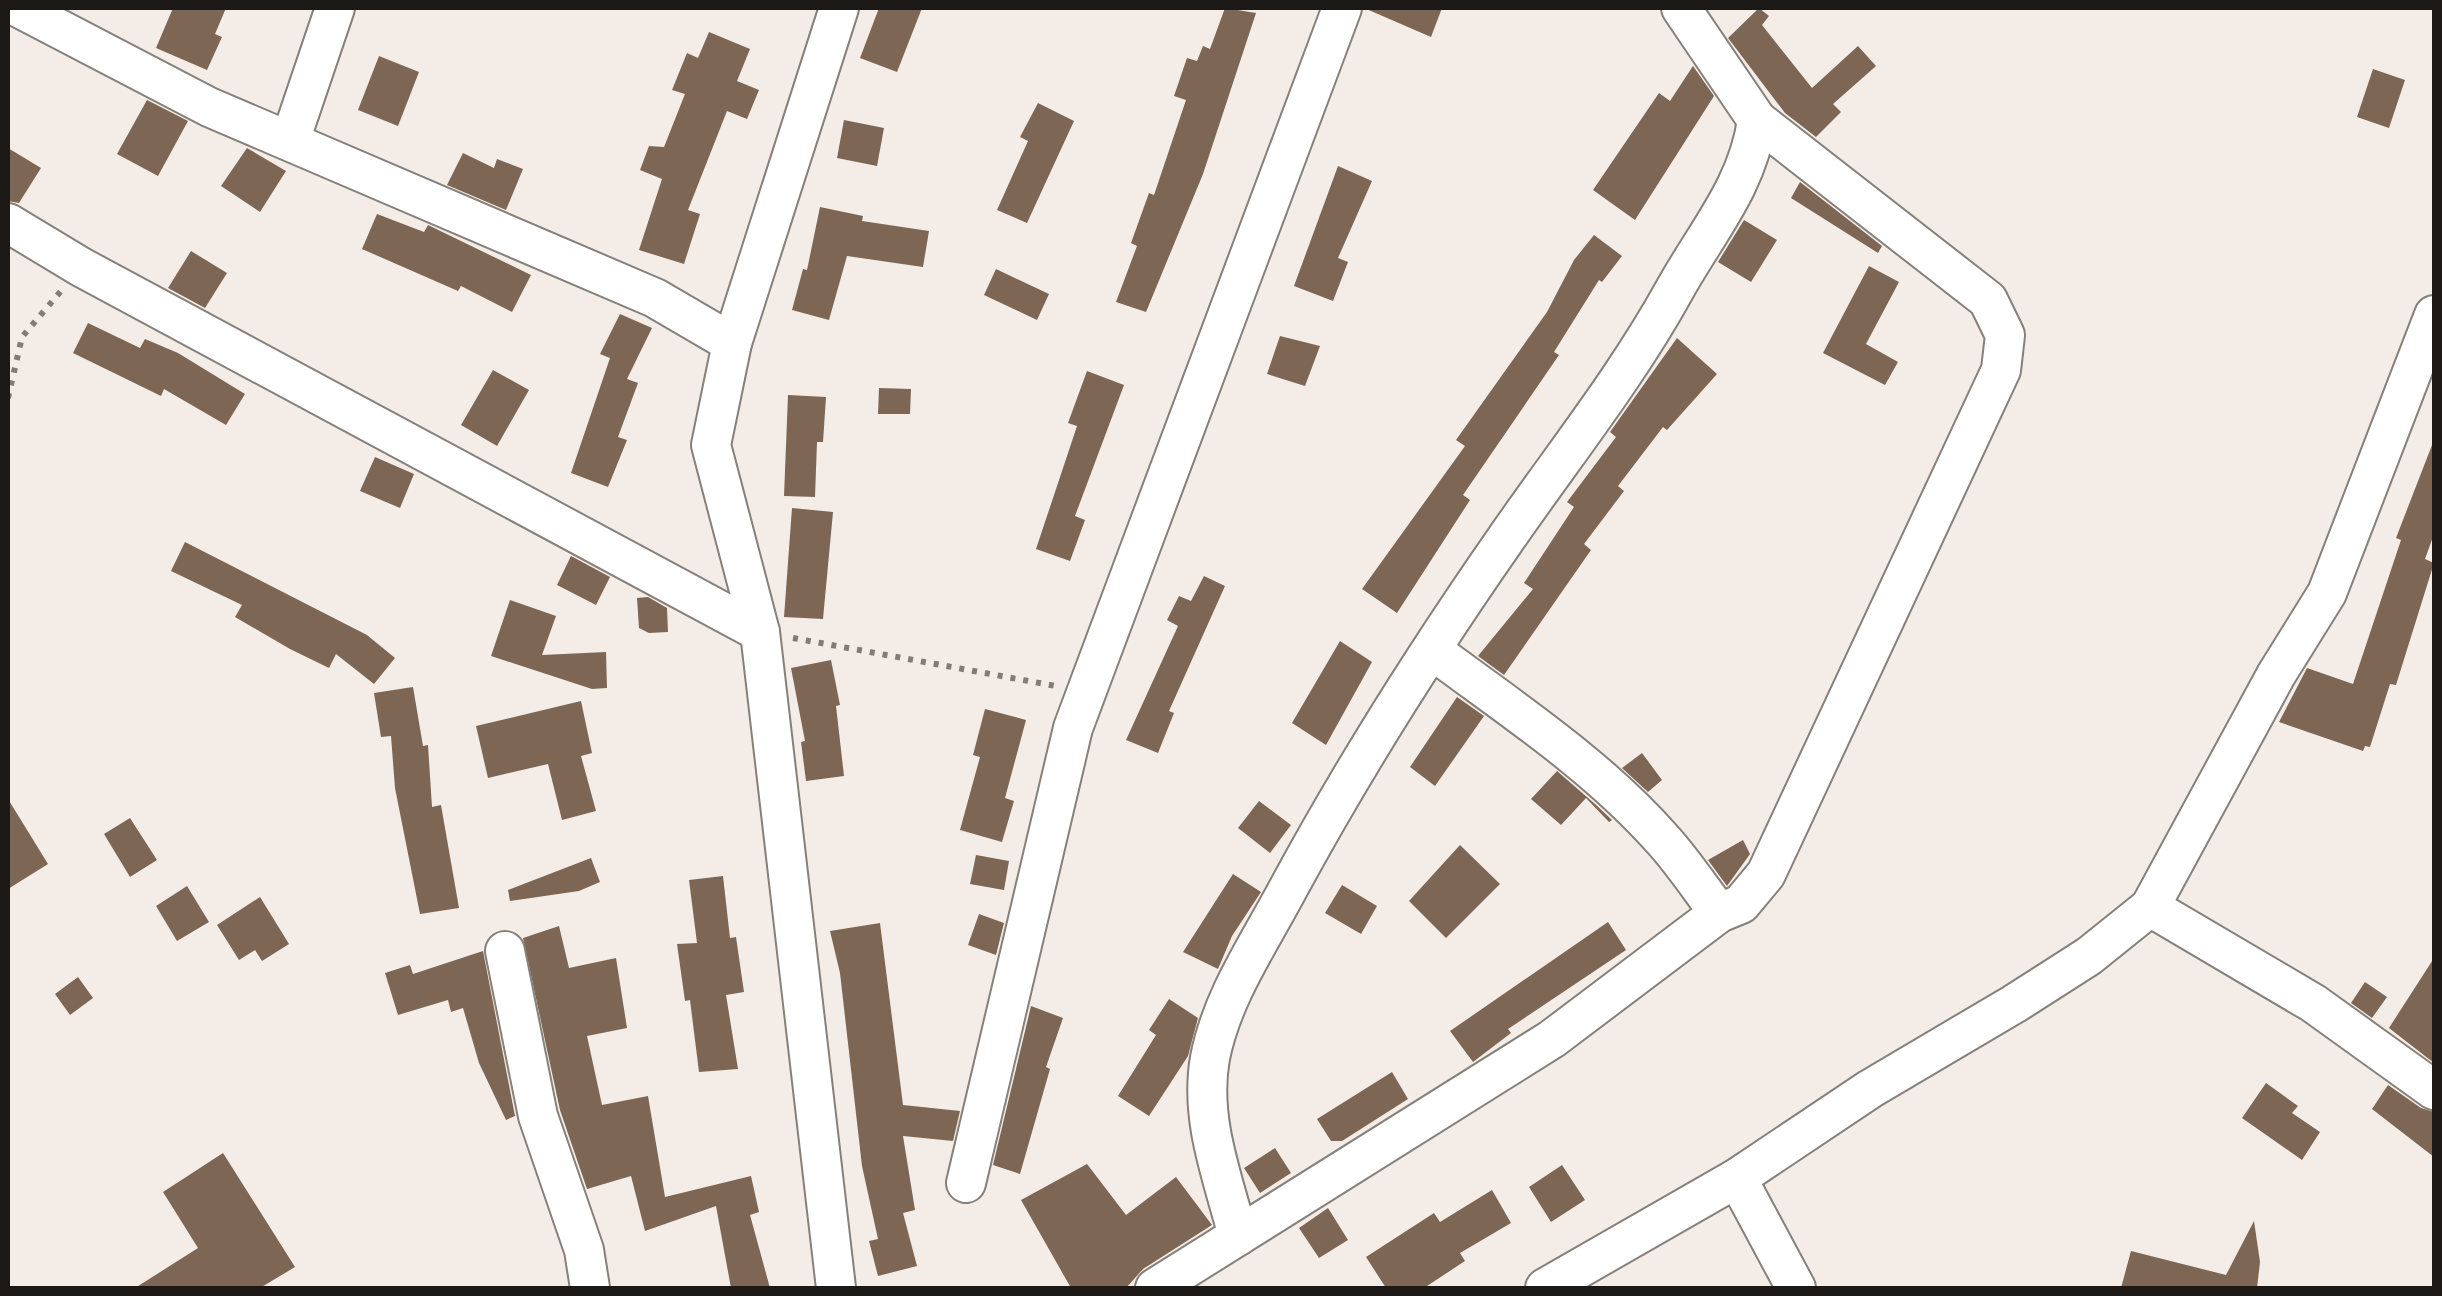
<svg xmlns="http://www.w3.org/2000/svg" width="2442" height="1296" viewBox="0 0 2442 1296" font-family="Lato,sans-serif">
	<style>
		.building { fill: #7d6654 }
		.lines { fill: none; stroke-linecap: round; stroke-linejoin: round }
		.street-casing { stroke: #86807b; stroke-width: 42 }
		.path { stroke: #817c78; stroke-width: 6; stroke-dasharray: 5 8; stroke-linecap: butt }
		.street { stroke: #fff; stroke-width: 38 }
	</style>
	<rect width="100%" height="100%" fill="#f4ede7"/>
	<g class="building">
		<polygon points="173,8 226,8 215,34 222,37 207,70 156,48"/>
		<polygon points="879,8 922,8 897,72 860,58"/>
		<polygon points="1225,8 1256,13 1203,174 1146,312 1116,302 1137,246 1131,243 1149,193 1154,195 1186,100 1174,96 1187,58 1197,61 1203,46 1210,49"/>
		<polygon points="1364,8 1442,8 1431,37"/>
		<polygon points="1759,8 1769,16 1762,25 1812,88 1858,46 1876,66 1833,104 1841,112 1816,137 1785,113 1728,38"/>
		<polygon points="709,32 750,49 737,81 759,90 747,119 727,111 688,210 700,214 684,264 639,250 662,179 640,170 649,146 664,147 685,94 672,90 687,53 698,58"/>
		<polygon points="379,56 419,72 398,126 358,110"/>
		<polygon points="1693,66 1714,96 1635,220 1593,190 1659,93 1670,101"/>
		<polygon points="2373,69 2405,80 2389,128 2357,117"/>
		<polygon points="147,100 188,121 158,176 117,154"/>
		<polygon points="1038,103 1074,121 1027,223 997,210 1028,141 1020,137"/>
		<polygon points="844,120 884,128 877,166 837,158"/>
		<polygon points="8,148 41,168 19,203 8,201"/>
		<polygon points="247,148 286,171 260,212 221,186"/>
		<polygon points="463,153 494,168 497,159 523,169 506,210 447,185"/>
		<polygon points="1338,166 1372,181 1338,258 1348,262 1333,301 1294,286"/>
		<polygon points="1800,182 1882,246 1878,253 1791,198"/>
		<polygon points="820,207 863,216 862,221 929,231 923,267 847,256 829,320 792,310 803,269 807,270"/>
		<polygon points="377,214 424,232 428,225 531,275 512,312 461,286 458,291 362,249"/>
		<polygon points="1744,220 1777,240 1751,282 1718,262"/>
		<polygon points="1594,235 1622,256 1602,282 1599,280 1554,352 1559,355 1463,495 1470,500 1397,613 1362,589 1465,446 1456,440 1547,312 1574,260"/>
		<polygon points="191,251 227,273 205,308 168,288"/>
		<polygon points="1869,266 1899,282 1866,344 1898,362 1885,385 1823,353"/>
		<polygon points="996,269 1049,294 1037,320 984,295"/>
		<polygon points="620,314 652,328 627,379 638,383 618,437 627,440 608,487 571,473 610,358 600,354"/>
		<polygon points="88,323 140,348 145,339 178,353 245,394 226,425 164,389 161,396 73,353"/>
		<polygon points="1280,336 1320,346 1305,386 1267,374"/>
		<polygon points="1677,338 1717,374 1667,430 1663,427 1618,486 1624,491 1584,544 1591,550 1504,675 1478,656 1533,589 1524,583 1574,507 1567,502 1616,437 1610,432"/>
		<polygon points="493,370 529,390 497,446 461,425"/>
		<polygon points="1087,371 1124,385 1075,516 1085,520 1070,561 1036,549 1077,426 1068,423"/>
		<polygon points="879,388 911,389 910,414 878,414"/>
		<polygon points="788,395 826,397 823,442 817,442 815,497 784,496"/>
		<polygon points="2432,445 2434,534 2425,559 2434,563 2396,685 2390,684 2370,747 2365,746 2363,751 2279,722 2307,668 2353,684 2401,540 2396,538"/>
		<polygon points="375,457 414,474 400,508 360,491"/>
		<polygon points="792,508 833,512 823,619 784,617"/>
		<polygon points="185,542 367,635 395,658 374,684 336,654 329,668 290,649 235,617 242,605 171,571"/>
		<polygon points="571,556 610,577 596,605 557,585"/>
		<polygon points="1204,576 1225,586 1169,711 1174,713 1158,753 1126,740 1178,626 1167,620 1179,596 1191,601"/>
		<polygon points="648,597 667,608 668,632 649,633 639,628 637,598"/>
		<polygon points="510,600 556,616 542,655 606,652 607,688 592,689 491,656"/>
		<polygon points="1340,641 1372,662 1326,745 1292,723"/>
		<polygon points="831,660 840,705 836,706 844,776 806,781 801,742 805,741 791,668"/>
		<polygon points="413,687 423,746 428,745 432,807 441,805 459,908 420,914 395,788 391,736 381,737 374,693"/>
		<polygon points="1457,697 1484,716 1435,786 1410,767"/>
		<polygon points="581,701 592,753 581,756 596,811 562,820 548,764 488,778 476,726"/>
		<polygon points="985,709 1026,720 1005,798 1014,801 1002,842 960,830 980,757 973,755"/>
		<polygon points="1642,753 1662,780 1648,792 1622,768"/>
		<polygon points="1557,771 1595,804 1612,820 1609,822 1586,798 1561,825 1531,799"/>
		<polygon points="8,799 48,864 8,889"/>
		<polygon points="1259,801 1291,825 1270,853 1238,828"/>
		<polygon points="130,818 157,860 130,877 104,834"/>
		<polygon points="1743,840 1750,854 1727,886 1708,860"/>
		<polygon points="1460,845 1500,884 1446,938 1409,901"/>
		<polygon points="976,855 1009,861 1004,890 970,884"/>
		<polygon points="591,858 600,882 579,891 510,901 508,890"/>
		<polygon points="1233,874 1261,892 1232,936 1218,969 1183,952"/>
		<polygon points="723,876 730,938 736,937 744,992 726,995 738,1069 699,1072 690,1000 685,1001 677,944 697,943 689,880"/>
		<polygon points="1342,885 1377,906 1361,934 1325,913"/>
		<polygon points="187,886 209,922 177,941 156,906"/>
		<polygon points="260,897 289,944 262,961 255,950 239,960 217,925"/>
		<polygon points="979,914 1004,923 996,955 968,945"/>
		<polygon points="1608,922 1626,950 1508,1029 1511,1033 1473,1062 1450,1031"/>
		<polygon points="880,923 903,1105 960,1111 953,1141 903,1136 915,1210 903,1213 917,1266 878,1276 869,1241 878,1239 862,1166 840,973 830,931"/>
		<polygon points="559,926 569,968 616,958 627,1028 587,1036 602,1105 648,1096 665,1197 751,1176 759,1212 750,1215 770,1288 731,1288 716,1206 645,1231 631,1176 587,1189 560,1110 523,938"/>
		<polygon points="483,951 515,1116 506,1120 479,1063 463,1008 451,1012 448,1000 398,1015 385,973 410,965 413,974"/>
		<polygon points="2434,958 2434,1063 2389,1028"/>
		<polygon points="78,977 93,998 70,1015 55,994"/>
		<polygon points="2365,982 2387,997 2372,1018 2351,1003"/>
		<polygon points="1169,999 1198,1018 1188,1056 1149,1116 1118,1096 1156,1035 1149,1030"/>
		<polygon points="1031,1006 1063,1018 1046,1067 1050,1069 1020,1174 993,1165"/>
		<polygon points="1392,1072 1408,1099 1342,1141 1331,1141 1317,1119"/>
		<polygon points="2266,1083 2298,1106 2292,1113 2320,1132 2302,1160 2242,1118"/>
		<polygon points="2388,1085 2421,1108 2434,1112 2434,1157 2372,1109"/>
		<polygon points="1275,1148 1291,1173 1260,1193 1244,1168"/>
		<polygon points="223,1153 295,1267 260,1288 135,1288 198,1248 163,1192"/>
		<polygon points="1087,1164 1126,1215 1176,1177 1212,1225 1143,1269 1126,1288 1071,1288 1021,1200"/>
		<polygon points="1562,1165 1585,1200 1551,1222 1529,1187"/>
		<polygon points="1492,1190 1511,1223 1460,1253 1465,1261 1424,1288 1386,1288 1366,1257 1434,1213 1440,1222"/>
		<polygon points="1328,1208 1348,1240 1319,1258 1299,1228"/>
		<polygon points="2254,1221 2260,1262 2257,1288 2121,1288 2131,1251 2226,1275"/>
	</g>
	<g class="lines">
		<g class="street-casing">
			<g id="street">
				<polyline points="19,8 209,107 655,298 732,343"/>
				<polyline points="290,141 335,8"/>
				<polyline points="8,223 81,267 760,632"/>
				<path d="M1432,650C1511,709 1597,765 1663,840C1683,862 1700,888 1719,913"/>
				<polyline points="2150,907 2313,1003 2434,1090"/>
				<polyline points="505,951 538,1116 584,1250 590,1288"/>
				<polyline points="1737,1178 1796,1288"/>
				<polyline points="966,1183 1073,728 1342,8"/>
				<path d="M1238,1236C1223,1178 1199,1119 1210,1058C1222,996 1260,942 1289,887C1354,767 1427,652 1505,540C1563,456 1626,378 1675,289C1706,233 1748,186 1757,120L1681,8"/>
				<polyline points="836,1288 760,632 711,445 732,343 839,8"/>
				<polyline points="1155,1288 1552,1039 1719,913 1741,904 1766,874 2001,370 2005,335 1988,300 1757,120"/>
				<polyline points="1545,1288 1737,1178 1870,1089 2014,1004 2089,956 2150,907 2276,675 2327,593 2434,315"/>
			</g>
		</g>
		<g class="path">
			<polyline points="8,398 22,337 61,291"/>
			<polyline points="793,638 1056,686"/>
		</g>
		<use href="#street" class="street"/>
	</g>
	<rect width="2442" height="1296" fill="none" stroke="#1b1816" stroke-width="20"/>
</svg>
